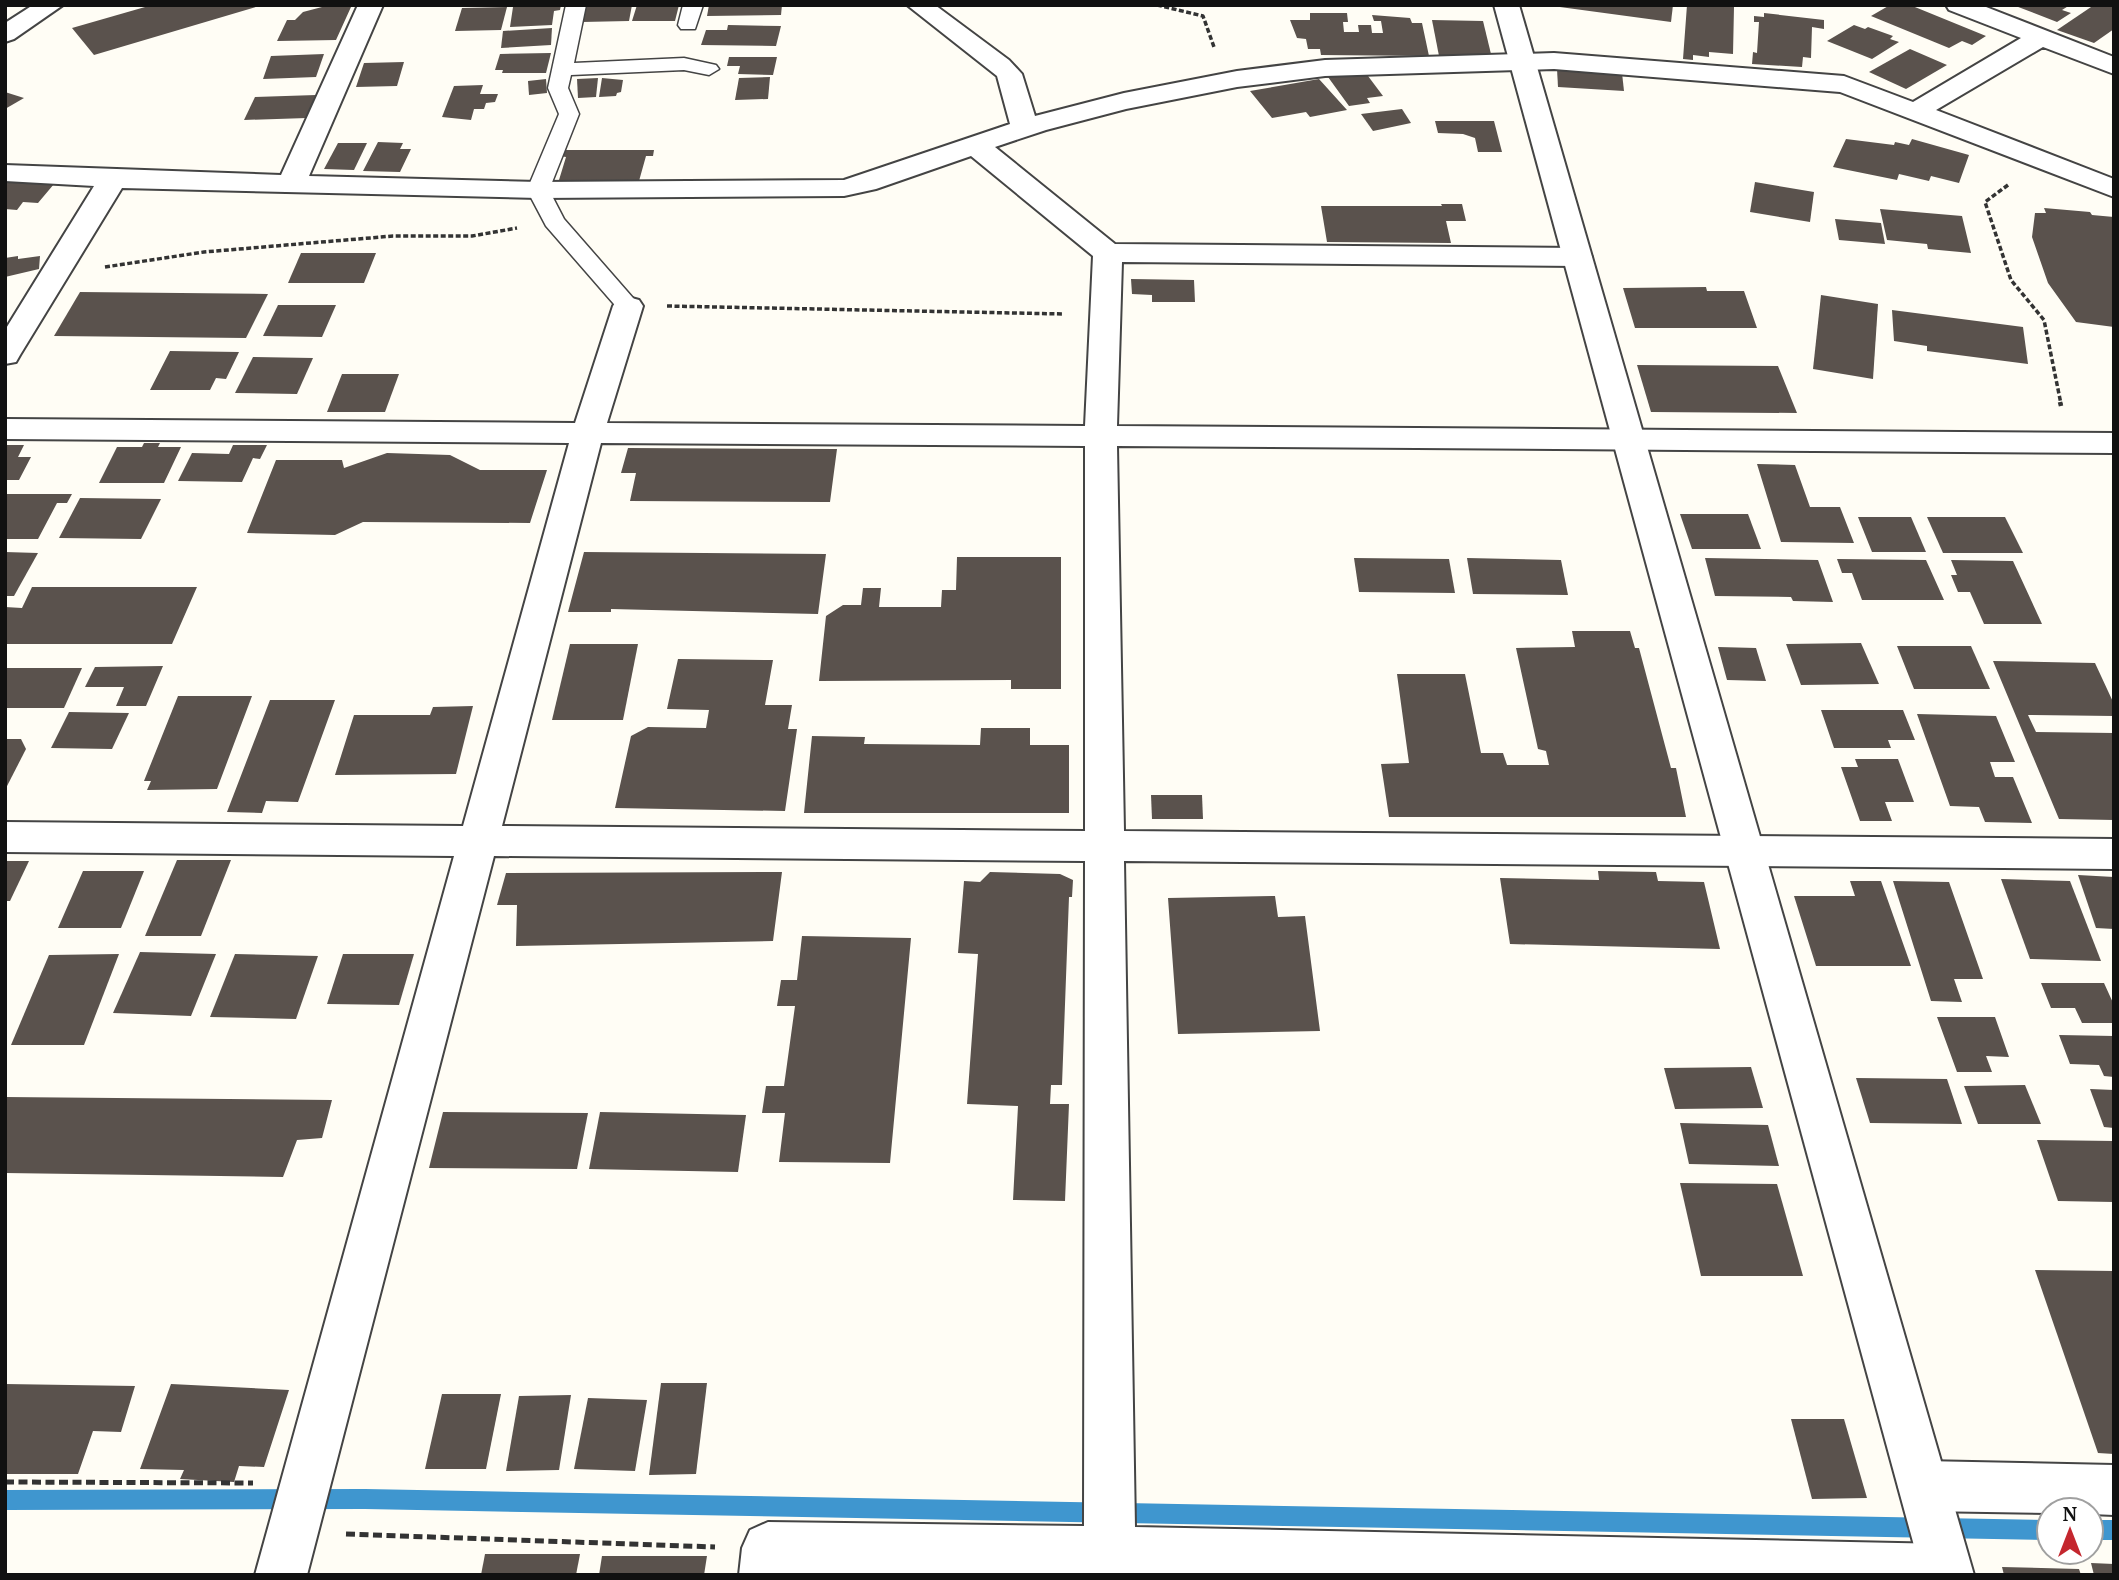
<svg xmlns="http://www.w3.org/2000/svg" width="2119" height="1580" viewBox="0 0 2119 1580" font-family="'PT Serif',serif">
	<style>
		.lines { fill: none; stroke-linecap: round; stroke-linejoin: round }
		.stream { fill: #3f96cf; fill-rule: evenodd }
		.building { fill: #5a524d }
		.service-casing { stroke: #444; stroke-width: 3 }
		.minor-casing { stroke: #444; stroke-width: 4 }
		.tertiary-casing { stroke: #444; stroke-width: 4 }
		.path-far2 { stroke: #333; stroke-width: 3.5; stroke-dasharray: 5 2.5; stroke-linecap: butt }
		.path-far1 { stroke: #333; stroke-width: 4.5; stroke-dasharray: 6 3.5; stroke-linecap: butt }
		.path { stroke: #333; stroke-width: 5; stroke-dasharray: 9 4.5; stroke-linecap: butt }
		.service { fill: #fff; fill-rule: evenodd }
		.minor { fill: #fff; fill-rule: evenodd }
		.tertiary { fill: #fff; fill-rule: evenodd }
	</style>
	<rect width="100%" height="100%" fill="#fffdf5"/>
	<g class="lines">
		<g class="stream">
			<polygon points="365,1489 2049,1520 2049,1540 365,1509 5,1510 5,1490"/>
			<rect x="2091" y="1520" width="23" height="20"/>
		</g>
	</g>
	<g class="building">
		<polygon points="152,5 259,5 259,6 94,55 72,28"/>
		<polygon points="561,5 560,10 554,11 552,25 510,27 513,7"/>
		<polygon points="585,5 632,5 629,21 582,22"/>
		<polygon points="637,5 679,5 675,21 632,21"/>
		<polygon points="709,5 782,5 781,15 707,16"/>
		<polygon points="1545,5 1673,5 1671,22"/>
		<polygon points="1687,5 1734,7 1733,54 1709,52 1709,57 1693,55 1693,60 1683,59"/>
		<polygon points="1890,5 1910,5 1986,36 1972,45 1962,41 1949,48 1871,16"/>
		<polygon points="2013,5 2070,5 2062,10 2071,13 2057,22"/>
		<polygon points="2094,5 2114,5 2114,29 2094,43 2057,30"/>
		<polygon points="322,7 351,7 336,40 277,41 287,20 295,20 303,12"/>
		<polygon points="507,7 501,30 455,31 462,8"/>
		<polygon points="1310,13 1347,13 1348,22 1343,22 1344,32 1359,32 1358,25 1371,25 1372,33 1383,33 1381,21 1374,21 1372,15 1410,18 1412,23 1422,23 1429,56 1321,55 1320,49 1308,49 1306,39 1297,38 1290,20 1310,20"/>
		<polygon points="1764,13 1824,20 1824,29 1812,27 1811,58 1803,57 1802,67 1752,64 1753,52 1757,53 1759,22 1754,22 1754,16 1764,17"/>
		<polygon points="1432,20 1483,21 1491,54 1439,56"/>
		<polygon points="728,25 781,26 776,46 701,45 706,30 727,30"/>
		<polygon points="1854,25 1865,29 1868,27 1893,36 1890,39 1899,42 1872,59 1827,41"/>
		<polygon points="552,28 551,45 501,48 503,31"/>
		<polygon points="1910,49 1947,65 1906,89 1869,72"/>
		<polygon points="551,53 546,73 502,73 503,70 495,70 500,54"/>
		<polygon points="324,54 316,77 263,79 271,56"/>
		<polygon points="729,57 777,57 773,75 738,74 740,66 727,66"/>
		<polygon points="404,62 397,86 356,87 364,63"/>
		<polygon points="1557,69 1622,73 1624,91 1558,87"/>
		<polygon points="1365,72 1383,96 1367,98 1370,103 1349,106 1328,77"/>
		<polygon points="770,77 768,99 735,100 739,78"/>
		<polygon points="598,78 596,97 578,98 577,79"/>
		<polygon points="602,78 623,80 621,92 617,93 616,96 599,97"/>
		<polygon points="546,79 547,93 529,95 528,81"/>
		<polygon points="1319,79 1347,110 1310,117 1306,112 1272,118 1250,91"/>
		<polygon points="483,85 480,94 498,94 495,102 486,103 484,109 474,109 471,120 442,117 454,86"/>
		<polygon points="5,92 24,98 5,109"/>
		<polygon points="316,95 307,118 244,120 255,97"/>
		<polygon points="1402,109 1411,123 1373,131 1361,114"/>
		<polygon points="1435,121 1494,121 1502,152 1478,152 1475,138 1463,134 1438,133"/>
		<polygon points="1846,139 1894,145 1895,142 1909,145 1912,139 1969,155 1959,183 1931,176 1929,181 1899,174 1897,180 1833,167"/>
		<polygon points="378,142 403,143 400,149 411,149 400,172 363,171"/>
		<polygon points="338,143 367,143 354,170 324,169"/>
		<polygon points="562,150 654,150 653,156 646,156 639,181 559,180 566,157 559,156"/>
		<polygon points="5,180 54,184 38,203 23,202 17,210 5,209"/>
		<polygon points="1755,182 1814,192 1810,222 1750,212"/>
		<polygon points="1441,204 1462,204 1466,221 1446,221 1451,243 1327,242 1321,206 1442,206"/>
		<polygon points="2044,208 2090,212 2092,215 2114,217 2114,327 2076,322 2048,283 2032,237 2035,213 2046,213"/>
		<polygon points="1880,209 1962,216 1971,253 1928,249 1927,244 1887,240"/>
		<polygon points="1835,219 1881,223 1885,244 1839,240"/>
		<polygon points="301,253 376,253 364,283 288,283"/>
		<polygon points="18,256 18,259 40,256 39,269 5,277 5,258"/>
		<polygon points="1131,279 1194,280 1195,302 1152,302 1152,295 1132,294"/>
		<polygon points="1706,287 1707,291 1744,291 1757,328 1635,328 1623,288"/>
		<polygon points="80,292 268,294 246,338 54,336"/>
		<polygon points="1821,295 1878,304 1873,379 1813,369"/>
		<polygon points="278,305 336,305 322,337 263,336"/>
		<polygon points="1892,310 2023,327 2028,364 1927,351 1927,346 1894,341"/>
		<polygon points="170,351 239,352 226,379 216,378 210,390 150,390"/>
		<polygon points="253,357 313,358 297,394 235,393"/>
		<polygon points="1637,365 1778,366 1797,413 1651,412"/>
		<polygon points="342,374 399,374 385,412 327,412"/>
		<polygon points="144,443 160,443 158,447 181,447 164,483 99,483 117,447 142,447"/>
		<polygon points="5,445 24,445 18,457 31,457 19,480 5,480"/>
		<polygon points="233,445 267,445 260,459 253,458 242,482 178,481 192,453 229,454"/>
		<polygon points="628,448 837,449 830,502 630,501 636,473 621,473"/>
		<polygon points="387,453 450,455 480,470 547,470 530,523 363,522 335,535 247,533 276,460 342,460 344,468"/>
		<polygon points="1757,464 1795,465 1810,507 1840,507 1854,543 1781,542"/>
		<polygon points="5,494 72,494 67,503 57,503 38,539 5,539"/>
		<polygon points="80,498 161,499 141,539 59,538"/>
		<polygon points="1680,514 1748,514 1761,549 1692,549"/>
		<polygon points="1858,517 1911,517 1926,552 1872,552"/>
		<polygon points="1927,517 2005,517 2023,553 1943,553"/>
		<polygon points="5,552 38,553 14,596 5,596"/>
		<polygon points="584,552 826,554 818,614 611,609 611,612 568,612"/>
		<polygon points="957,557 1061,557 1061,689 1011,689 1011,680 819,681 826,616 843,605 861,605 863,588 881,588 879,607 941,607 942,590 956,590"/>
		<polygon points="1354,558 1449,559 1455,593 1359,592"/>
		<polygon points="1467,558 1561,560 1568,595 1473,594"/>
		<polygon points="1705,558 1818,560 1833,602 1793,601 1791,597 1715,596"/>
		<polygon points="1837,559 1926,560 1944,600 1862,600 1852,573 1842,573"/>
		<polygon points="1951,560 2013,561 2042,624 1984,624 1970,592 1958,592 1951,575 1957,575"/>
		<polygon points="32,587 197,587 172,644 5,644 5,607 22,608"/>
		<polygon points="1572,631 1630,631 1635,648 1639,648 1671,768 1676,768 1686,817 1389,817 1381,764 1409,763 1397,674 1465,674 1481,753 1503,753 1507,765 1549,765 1546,751 1538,749 1516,648 1575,647"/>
		<polygon points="1861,643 1879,684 1801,685 1786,644"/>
		<polygon points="570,644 638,644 623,720 552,720"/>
		<polygon points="1897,646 1971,646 1990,689 1914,689"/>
		<polygon points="1718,647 1756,648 1766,681 1727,680"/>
		<polygon points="678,659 773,660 765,705 792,705 788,729 797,729 785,811 615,808 631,736 648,727 706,728 709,710 667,709"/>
		<polygon points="1993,661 2095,663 2114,704 2114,716 2028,715 2036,732 2114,733 2114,820 2059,819"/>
		<polygon points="163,666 146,706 116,706 124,687 85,687 95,667"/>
		<polygon points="5,668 82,668 64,708 5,708"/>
		<polygon points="178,696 252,696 217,789 147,790 151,781 144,781"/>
		<polygon points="270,700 335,700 298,802 266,801 262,813 227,812"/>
		<polygon points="473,706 456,774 335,775 354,715 430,715 433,707"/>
		<polygon points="1821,710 1903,710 1915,740 1888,740 1891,748 1834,748"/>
		<polygon points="69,712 129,713 112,749 51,748"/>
		<polygon points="1917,714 1996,716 2015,762 1990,762 1995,777 2013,777 2032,823 1985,822 1979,807 1950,806"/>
		<polygon points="981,728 1030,728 1030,745 1069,745 1069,813 804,813 812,736 865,737 864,744 980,745"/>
		<polygon points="5,739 21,739 26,749 5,790"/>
		<polygon points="1855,759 1898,759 1914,802 1885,802 1892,821 1860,821 1841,767 1858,767"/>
		<polygon points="1151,795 1202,795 1203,819 1152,819"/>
		<polygon points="177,860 231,860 201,936 145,936"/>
		<polygon points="5,861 29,861 10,901 5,901"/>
		<polygon points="83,871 144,871 121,928 58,928"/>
		<polygon points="1598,871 1656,872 1658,881 1704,882 1720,949 1510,944 1500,878 1599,880"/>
		<polygon points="782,872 773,941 516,946 517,905 497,905 506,873"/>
		<polygon points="990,872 1060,874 1073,880 1072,897 1069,897 1062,1085 1051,1085 1050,1104 1069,1104 1065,1201 1013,1200 1018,1106 967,1104 978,954 958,953 964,881 980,882"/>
		<polygon points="2078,875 2114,877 2114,929 2096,928"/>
		<polygon points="2001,879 2070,881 2101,961 2030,959"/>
		<polygon points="1850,881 1881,881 1911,966 1816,966 1794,896 1855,896"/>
		<polygon points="1893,881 1949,882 1983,979 1954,979 1962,1002 1931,1001"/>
		<polygon points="1275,896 1278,917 1305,916 1320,1031 1178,1034 1168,898"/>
		<polygon points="802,936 911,938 890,1163 779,1162 785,1113 762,1113 766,1086 784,1086 795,1006 777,1006 781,980 797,980"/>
		<polygon points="140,952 216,954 191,1016 113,1013"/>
		<polygon points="119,954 84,1045 11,1045 49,955"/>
		<polygon points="235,954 318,956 296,1019 210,1017"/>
		<polygon points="343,954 414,954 399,1005 327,1004"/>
		<polygon points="2041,983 2104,983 2114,1005 2114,1023 2082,1023 2075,1008 2051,1008"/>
		<polygon points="1937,1017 1995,1017 2009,1057 1986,1056 1992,1072 1957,1072"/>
		<polygon points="2059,1035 2114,1036 2114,1077 2104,1076 2099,1065 2070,1064"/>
		<polygon points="1751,1067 1763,1108 1675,1109 1664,1068"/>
		<polygon points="1856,1078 1947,1079 1962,1124 1870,1123"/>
		<polygon points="2025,1085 2041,1124 1978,1124 1964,1086"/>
		<polygon points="2090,1089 2114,1090 2114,1128 2104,1127"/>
		<polygon points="5,1097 332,1100 322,1138 297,1140 283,1177 5,1173"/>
		<polygon points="443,1112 588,1113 577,1169 429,1168"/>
		<polygon points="600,1112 746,1115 738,1172 589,1169"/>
		<polygon points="1680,1123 1768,1125 1779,1166 1689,1164"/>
		<polygon points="2037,1140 2114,1141 2114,1202 2058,1201"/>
		<polygon points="1680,1183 1777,1184 1803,1276 1701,1276"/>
		<polygon points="2035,1270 2114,1271 2114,1454 2098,1453"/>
		<polygon points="661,1383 707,1383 696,1474 649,1475"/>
		<polygon points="5,1384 135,1386 121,1432 93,1431 78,1474 5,1474"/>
		<polygon points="171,1384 289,1390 264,1467 239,1466 234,1482 180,1479 184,1470 140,1469"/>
		<polygon points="442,1394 501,1394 486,1469 425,1469"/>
		<polygon points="571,1395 559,1470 506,1471 519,1396"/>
		<polygon points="588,1398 647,1400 635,1471 574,1469"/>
		<polygon points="1791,1419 1844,1419 1867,1498 1812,1499"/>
		<polygon points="485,1554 580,1554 576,1575 481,1575"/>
		<polygon points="602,1556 707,1556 704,1575 599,1575"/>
		<polygon points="2091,1563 2114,1564 2114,1575 2094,1575"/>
		<polygon points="2002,1567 2079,1569 2081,1575 2004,1575"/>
	</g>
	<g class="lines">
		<g class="service-casing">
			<g id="service">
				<polygon points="566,5 586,5 574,63 684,58 716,65 719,69 709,75 684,70 571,75 568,88 579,114 549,190 564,219 640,306 636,311 620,311 546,226 527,190 559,114 548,88"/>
				<polygon points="683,5 703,5 695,29 681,29 678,25"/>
			</g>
		</g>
		<g class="minor-casing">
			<g id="minor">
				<polygon points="33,5 63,5 14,39 5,42 5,23"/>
				<path d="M358,5H383L309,176L538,182L844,180L1010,124L997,76L907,5H935L1009,60L1022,74L1035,116L1124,93L1237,71L1325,60L1554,53L1844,76L1913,102L2021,38L1949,10L1946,5H1981L2114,57V74L2043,47L1936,110L2114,179V197L1840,92L1554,69L1325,76L1237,87L1126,109L1046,130L995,147L1115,244L1577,248L1587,251L1592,257L1587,263L1577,266L1122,262L1117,426L2114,433V453L1117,446L1124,831L2114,839V869L1124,861L1135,1527L1946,1544L1964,1552L1972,1570L1970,1575H739L742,1548L750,1530L768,1522L1084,1526L1085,861L494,856L307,1575H255L454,856L5,852V822L463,826L569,443L5,439V419L575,423L613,306L617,300L628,297L639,300L643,306L607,423L1085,426L1093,256L971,156L876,189L844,196L538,198L122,188L20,355L16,362L5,364V330L94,186L5,181V165L281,175ZM601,443L1085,446V831L502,826Z"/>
				<polygon points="1923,1461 2114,1465 2114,1515 2091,1514 2091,1510 2049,1510 2049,1513 1923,1511 1905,1503 1898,1486 1905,1469"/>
			</g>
		</g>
		<g class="tertiary-casing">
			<polygon id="tertiary" points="1494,5 1519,5 1974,1575 1922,1575"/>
		</g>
		<g class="path-far2">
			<polyline points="1157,5 1203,16 1214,47"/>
			<polyline points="2008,185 1985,202 2011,280 2044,320 2061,404"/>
			<polyline points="105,267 204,252 393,236 472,236 517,228"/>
			<polyline points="667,306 1064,314"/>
		</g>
		<polyline class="path-far1" points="2060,402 2061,406"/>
		<g class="path">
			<polyline points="5,1482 253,1483"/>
			<polyline points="346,1534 715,1547"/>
		</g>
		<use href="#service" class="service"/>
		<use href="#minor" class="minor"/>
		<use href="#tertiary" class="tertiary"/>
	</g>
	<rect width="2119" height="1580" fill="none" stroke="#111111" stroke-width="14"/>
	<g transform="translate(2070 1531)"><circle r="33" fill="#ffffff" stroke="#a0a0a0" stroke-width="2"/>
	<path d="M0-5L12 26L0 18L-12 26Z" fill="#c4262e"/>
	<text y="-10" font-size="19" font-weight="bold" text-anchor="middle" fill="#111111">N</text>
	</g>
</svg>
